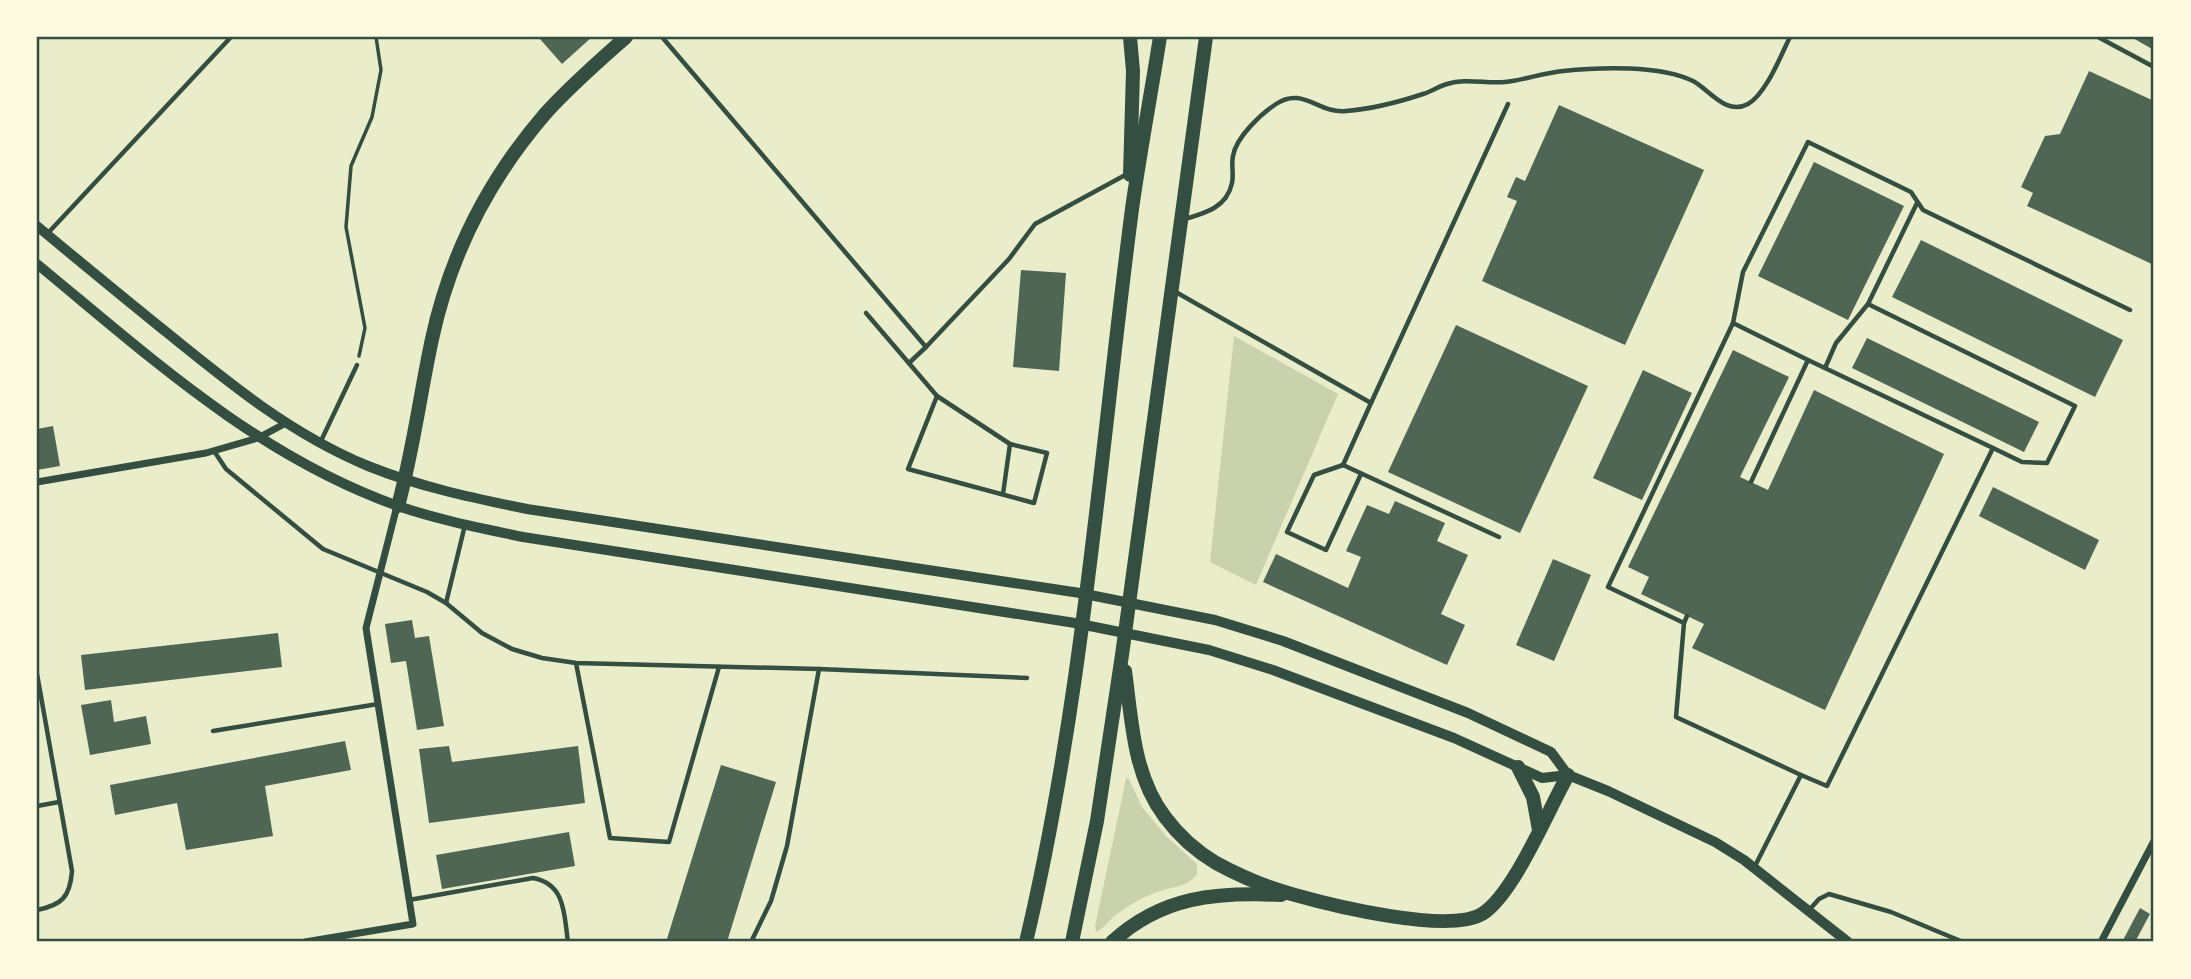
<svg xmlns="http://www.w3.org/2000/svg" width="2191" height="979" font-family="Helvetica,sans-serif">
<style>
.green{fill:#cad2ad}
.building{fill:#4f6655}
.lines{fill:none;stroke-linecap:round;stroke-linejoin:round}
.path{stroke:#344e41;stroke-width:3.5}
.service{stroke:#344e41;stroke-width:4.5}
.minor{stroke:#344e41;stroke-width:7}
.tertiary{stroke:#344e41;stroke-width:10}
.trunk{stroke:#344e41;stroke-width:14}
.neatline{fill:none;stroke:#344e41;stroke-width:2.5}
</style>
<rect width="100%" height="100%" fill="#e9edc9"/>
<g class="green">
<polygon points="1234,336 1338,394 1256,585 1210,562"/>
<path d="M1128,777L1142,807L1167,837L1197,864V874C1188,888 1167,887 1152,894C1139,899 1128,906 1117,914C1109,920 1105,928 1096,932L1095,926L1126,779Z"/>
</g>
<g class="building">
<polygon points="542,37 592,37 562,64 540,39"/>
<polygon points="2131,37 2154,37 2154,50"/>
<polygon points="2089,71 2154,101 2154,265 2027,206 2033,193 2021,187 2045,136 2060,134"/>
<polygon points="1559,105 1704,170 1625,345 1482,281 1517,201 1507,197 1516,177 1525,181"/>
<polygon points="1814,162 1904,206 1848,320 1758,276"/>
<polygon points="1921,240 2123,340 2095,397 1892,297"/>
<polygon points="1021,270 1066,273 1059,371 1013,367"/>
<polygon points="1456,325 1588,386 1520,533 1388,472"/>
<polygon points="1867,338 2039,422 2024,452 1852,368"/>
<polygon points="1733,350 1789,377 1740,477 1768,490 1814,390 1944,454 1825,710 1692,648 1704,624 1641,594 1649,577 1628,567"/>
<polygon points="1643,370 1692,393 1642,500 1593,478"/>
<polygon points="53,426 60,466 37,470 37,429"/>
<polygon points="1993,487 2099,540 2085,570 1979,516"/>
<polygon points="1395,501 1445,523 1437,541 1468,555 1441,614 1465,625 1447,665 1263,582 1276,554 1348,588 1361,557 1346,551 1367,505 1389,514"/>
<polygon points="1553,559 1591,575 1554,661 1516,645"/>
<polygon points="412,620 415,638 429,636 444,726 417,730 406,661 391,663 385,624"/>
<polygon points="278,633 282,667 85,690 81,655"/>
<polygon points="111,700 114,722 146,716 151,744 90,755 81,705"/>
<polygon points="345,741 351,770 265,786 273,836 186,850 177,803 115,815 110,785"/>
<polygon points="449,746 452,762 578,746 585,803 429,823 419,749"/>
<polygon points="721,765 776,782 727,942 666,942"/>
<polygon points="569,832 575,866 442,889 436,855"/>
<polygon points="2140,908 2150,914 2135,942 2122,942"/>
</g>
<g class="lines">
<polyline class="path" points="359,356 365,328 346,227 351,166 372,117 381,70 376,37"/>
<g class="service">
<polyline points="662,37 926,347 1009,259 1035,224 1129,173"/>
<polyline points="2098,37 2154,67"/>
<path d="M1185,219C1206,213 1227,207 1232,183C1234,174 1231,165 1233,156C1236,137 1261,114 1276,104C1303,86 1318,114 1346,111C1371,109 1399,102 1423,94C1431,92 1439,86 1447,84C1466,78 1486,84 1505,82C1524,80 1543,73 1563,71C1600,67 1660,65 1693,81C1710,90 1726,116 1748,104C1766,94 1781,55 1790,37"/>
<polyline points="48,233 231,37"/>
<polyline points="1174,291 1371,403 1508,104"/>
<polyline points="1868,304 2075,406 2047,463 2022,462 1993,448"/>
<polyline points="866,313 937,396 1010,444"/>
<polyline points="1733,323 1743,272 1808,142 1911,192 1923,210 2130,310"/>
<polyline points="909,363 926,347"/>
<polyline points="1825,368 1836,343 1868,304 1917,203"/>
<polyline points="937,396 908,469 1034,503 1047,453 1010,444 1003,494"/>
<polyline points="1371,403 1343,465 1499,537"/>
<polyline points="320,443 357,365"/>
<polyline points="214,451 226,469 323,549 427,592 446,603 482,633 512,649 542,658 576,663 819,669 787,846 771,901 751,942"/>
<polyline points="1343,465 1314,475 1287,532 1326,550 1361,474"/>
<polyline points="1751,482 1808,360 1993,448 1827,786 1801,775"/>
<polyline points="446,603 465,525"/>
<polyline points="1687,616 1684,623 1676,717 1801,775 1755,866"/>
<polyline points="1684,623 1608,587 1733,323 1808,360"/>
<polyline points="576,663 610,838 669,842 719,667"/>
<polyline points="819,669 1027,678"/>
<path d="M37,674L72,871C70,897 62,905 37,910"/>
<polyline points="213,731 378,704"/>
<polyline points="37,806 59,802"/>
<path d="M409,900L533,878C566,884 564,915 568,942"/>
<polyline points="1810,909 1819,899 1829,894 1891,912 1963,942"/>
</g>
<g class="minor">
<polyline points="37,482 206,453 258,438 286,423"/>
<polyline points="305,942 413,924 366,628 397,506"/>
<polyline points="2101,942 2154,841"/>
</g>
<g class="tertiary">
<path d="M37,226C78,260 119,294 160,327C225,380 290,434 368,466C420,487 473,498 527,509L1080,593L1215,620L1283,641L1468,713L1551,752L1568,775"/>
<path d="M37,264C150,357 257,456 398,506C439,520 481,528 523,537L1075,623L1209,650L1273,670L1454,738L1542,778L1568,775L1608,791L1715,842L1744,860L1848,942"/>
</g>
<g class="trunk">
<polyline points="1130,175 1133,71 1130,37"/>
<path d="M398,506C413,451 420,395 432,339C450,255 489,179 545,114C570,86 599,61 626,37"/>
<path d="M1125,671C1132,721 1133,775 1165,817C1179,836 1196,851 1216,863C1240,876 1268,888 1295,895C1334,906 1448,934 1482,914C1514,894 1548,810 1568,775"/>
<polyline points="1518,767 1533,797 1539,830"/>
<path d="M1026,942C1083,702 1100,454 1132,209C1140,152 1151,94 1160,37"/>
<polyline points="1072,942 1097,821 1122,655 1206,37"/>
<path d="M1112,942C1162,896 1216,892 1281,895"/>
</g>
</g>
<rect width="2191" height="979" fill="none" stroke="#fefae0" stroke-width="77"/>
<rect x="38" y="38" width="2114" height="902" class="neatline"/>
</svg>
